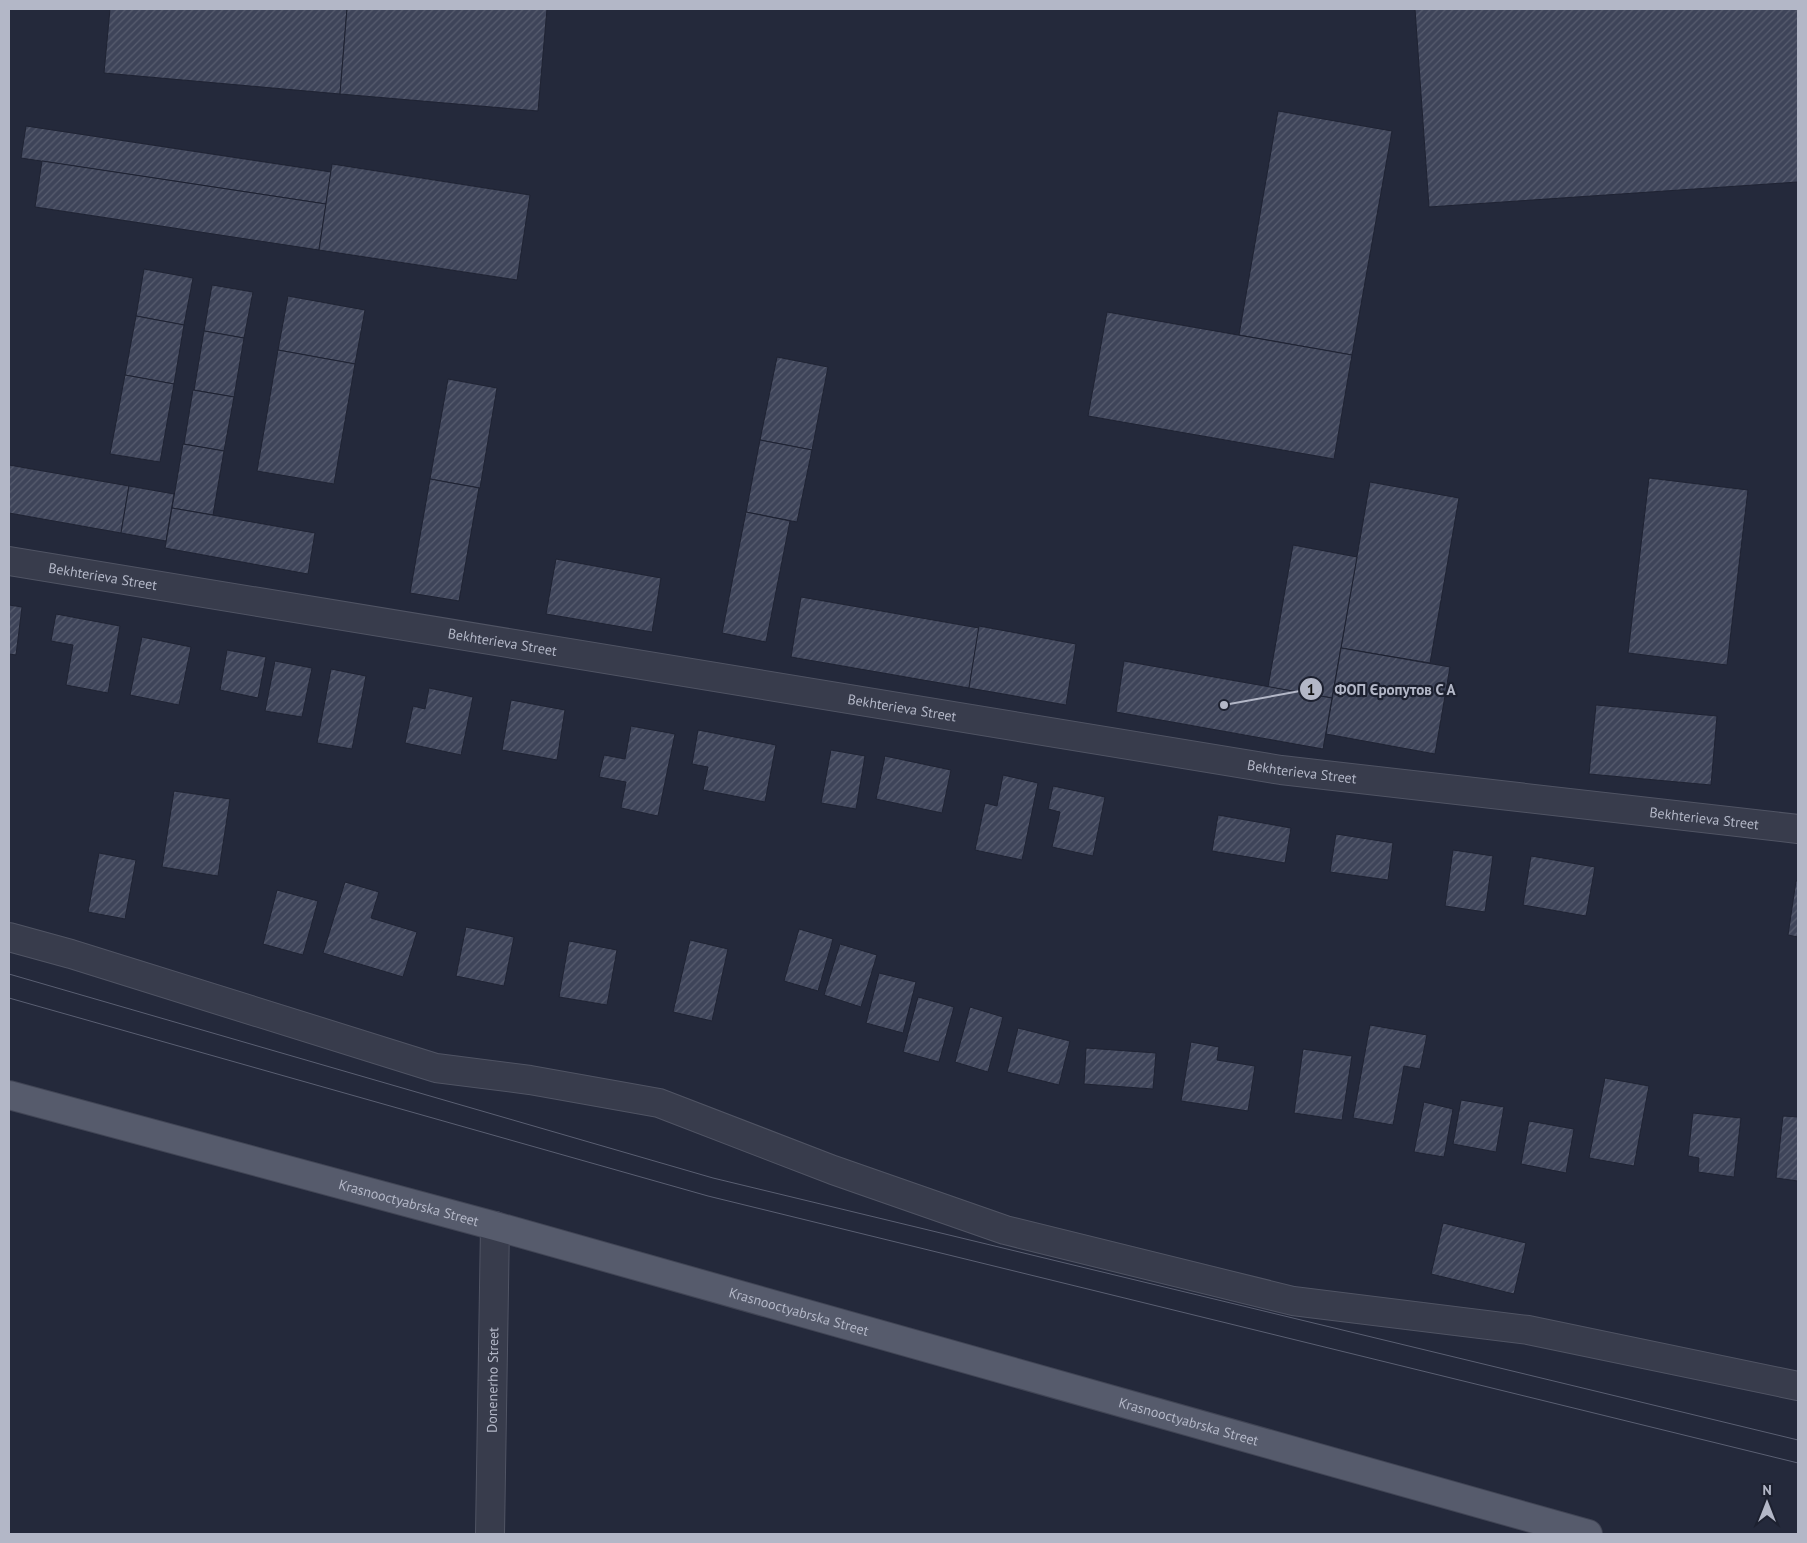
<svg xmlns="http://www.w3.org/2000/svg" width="1807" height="1543" font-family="'PT Sans',sans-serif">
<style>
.building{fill:url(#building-hatch);stroke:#1f2333}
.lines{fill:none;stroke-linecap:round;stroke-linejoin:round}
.minor-casing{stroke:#505464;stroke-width:30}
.major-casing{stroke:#414555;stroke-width:30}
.minor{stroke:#383c4c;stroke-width:28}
.major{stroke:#565b6c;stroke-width:28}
.tram{stroke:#5a5f72;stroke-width:1}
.labels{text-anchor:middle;stroke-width:4.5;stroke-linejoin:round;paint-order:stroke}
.street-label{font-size:14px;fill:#b3b7c7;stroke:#1d2130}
.leader{fill:none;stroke:#b3b7c7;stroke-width:2}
.callout-dot{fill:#b3b7c7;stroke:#1d2130;stroke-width:2}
.mark-label{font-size:15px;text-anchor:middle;font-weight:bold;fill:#111}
.callout-label{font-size:15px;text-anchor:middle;font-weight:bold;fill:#b3b7c7;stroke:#1d2130;stroke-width:4.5;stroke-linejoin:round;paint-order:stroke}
</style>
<defs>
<pattern id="building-hatch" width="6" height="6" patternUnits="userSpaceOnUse" patternTransform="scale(1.25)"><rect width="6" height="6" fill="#3e4459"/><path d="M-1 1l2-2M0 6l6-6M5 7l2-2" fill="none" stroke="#585d6f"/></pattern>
</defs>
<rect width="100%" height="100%" fill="#24293b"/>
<g class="building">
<polygon points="110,9 347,9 340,94 104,73"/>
<polygon points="347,9 547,9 538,111 340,94"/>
<polygon points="1415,9 1798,9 1798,182 1429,207"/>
<polygon points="1278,111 1392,131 1352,355 1239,335"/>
<polygon points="26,126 331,172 326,204 21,158"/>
<polygon points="42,161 326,204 319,250 35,207"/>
<polygon points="332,164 530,195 517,280 319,250"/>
<polygon points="144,269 193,278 184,325 136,316"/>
<polygon points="212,285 253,292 244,338 204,331"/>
<polygon points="288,296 365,310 355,364 278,350"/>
<polygon points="1107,312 1352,355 1334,459 1088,416"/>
<polygon points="136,316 184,325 174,384 125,375"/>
<polygon points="204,331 244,338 234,397 194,390"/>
<polygon points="278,350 355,364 334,484 257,471"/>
<polygon points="777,357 828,367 812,450 760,440"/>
<polygon points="125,375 174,384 160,462 110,454"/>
<polygon points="448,379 497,388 480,488 430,479"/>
<polygon points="193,390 234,397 224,451 184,444"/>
<polygon points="760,440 812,450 797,522 746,512"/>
<polygon points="183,444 224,451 213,515 172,508"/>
<polygon points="9,465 129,486 121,533 9,513"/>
<polygon points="1649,478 1748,490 1727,665 1628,653"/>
<polygon points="430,479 479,488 459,601 410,593"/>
<polygon points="1370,482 1459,498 1430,663 1341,648"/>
<polygon points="129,486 174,494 166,541 121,533"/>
<polygon points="172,508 315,533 308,574 165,548"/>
<polygon points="746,512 790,521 766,642 722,633"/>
<polygon points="1293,545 1357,557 1332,698 1268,687"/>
<polygon points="556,559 661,578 652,632 546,614"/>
<polygon points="801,597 979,628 969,688 791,657"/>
<polygon points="9,605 22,607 16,655 9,654"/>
<polygon points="56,614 120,626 108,693 66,685 73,645 51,641"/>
<polygon points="979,626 1076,644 1066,705 969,688"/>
<polygon points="142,637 191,647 179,705 130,695"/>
<polygon points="1341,648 1450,667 1435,754 1326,734"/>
<polygon points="227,650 266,657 258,698 220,690"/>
<polygon points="275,661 312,668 302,717 265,711"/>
<polygon points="1124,661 1332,698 1323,749 1116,712"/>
<polygon points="331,669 366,676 352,749 317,743"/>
<polygon points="429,688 473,697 461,755 405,743 413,706 425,709"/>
<polygon points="511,700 565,710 557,760 502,750"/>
<polygon points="1596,705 1717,716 1711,785 1589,774"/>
<polygon points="631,726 675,734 658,816 621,808 626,782 599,777 604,755 625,759"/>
<polygon points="698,730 776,745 765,802 703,790 708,767 692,764"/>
<polygon points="831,750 865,756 856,809 821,803"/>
<polygon points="885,756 951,770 942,813 876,799"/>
<polygon points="1003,775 1038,783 1022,860 975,850 985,803 997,806"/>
<polygon points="1053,786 1105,797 1093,856 1052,847 1060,812 1048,809"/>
<polygon points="174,791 230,799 218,876 162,867"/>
<polygon points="1218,815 1291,828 1285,863 1212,851"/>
<polygon points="1336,834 1393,843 1388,880 1330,872"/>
<polygon points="1453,850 1493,856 1485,912 1445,906"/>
<polygon points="99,853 136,860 125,919 88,912"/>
<polygon points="1531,856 1595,867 1586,916 1523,905"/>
<polygon points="1796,881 1798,881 1798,937 1788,935"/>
<polygon points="345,882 379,892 371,918 417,932 403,977 323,953"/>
<polygon points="277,890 318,901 303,955 263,944"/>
<polygon points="466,927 514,937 504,986 456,976"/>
<polygon points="799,929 833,939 818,991 784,981"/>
<polygon points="690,940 728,949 712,1021 673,1012"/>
<polygon points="569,941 617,950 607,1005 559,997"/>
<polygon points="840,944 877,955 861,1007 824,995"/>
<polygon points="879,973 916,982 903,1033 866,1023"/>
<polygon points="918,997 954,1007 939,1062 903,1052"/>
<polygon points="970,1007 1003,1017 988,1072 955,1062"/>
<polygon points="1370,1025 1427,1035 1420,1069 1404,1066 1393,1125 1353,1118"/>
<polygon points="1018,1028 1070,1041 1059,1085 1007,1072"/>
<polygon points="1191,1042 1219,1047 1217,1060 1255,1066 1248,1111 1181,1101"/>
<polygon points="1086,1048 1156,1053 1153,1089 1084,1084"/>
<polygon points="1303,1049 1352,1056 1342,1120 1294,1113"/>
<polygon points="1605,1078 1649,1086 1634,1166 1589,1158"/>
<polygon points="1461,1100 1504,1107 1496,1152 1453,1144"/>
<polygon points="1424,1102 1453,1109 1444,1157 1414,1152"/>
<polygon points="1693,1113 1741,1118 1734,1177 1698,1172 1699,1158 1688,1156"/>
<polygon points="1783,1116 1798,1117 1798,1181 1776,1178"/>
<polygon points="1529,1121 1574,1129 1566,1173 1521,1164"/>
<polygon points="1443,1223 1526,1243 1514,1294 1431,1274"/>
</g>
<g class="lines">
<g class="minor-casing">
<g id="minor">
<path id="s1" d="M9,561L1281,770L1798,829"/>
<polyline points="9,937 71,954 436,1068 530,1080 659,1103 833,1170 1005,1230 1293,1301 1528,1330 1798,1386"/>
<path id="s2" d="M490,1534L495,1226"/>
</g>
</g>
<g class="major-casing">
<g id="major">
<path id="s3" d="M9,1095L495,1226L1588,1534"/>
</g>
</g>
<use href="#minor" class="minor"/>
<use href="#major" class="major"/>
<g class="tram">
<polyline points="9,974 713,1178 1798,1440"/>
<polyline points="9,998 708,1196 1798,1463"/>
</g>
</g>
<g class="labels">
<g class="street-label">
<text dy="5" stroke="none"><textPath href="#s1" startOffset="95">Bekhterieva Street</textPath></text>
<text dy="5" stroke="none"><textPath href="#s1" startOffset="500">Bekhterieva Street</textPath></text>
<text dy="5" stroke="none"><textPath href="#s1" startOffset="905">Bekhterieva Street</textPath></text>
<text dy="5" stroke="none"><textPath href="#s1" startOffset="1310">Bekhterieva Street</textPath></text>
<text dy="5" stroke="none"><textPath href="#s1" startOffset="1715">Bekhterieva Street</textPath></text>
<text dy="5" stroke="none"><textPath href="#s3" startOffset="414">Krasnooctyabrska Street</textPath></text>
<text dy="5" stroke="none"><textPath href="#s3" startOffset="819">Krasnooctyabrska Street</textPath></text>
<text dy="5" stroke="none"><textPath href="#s2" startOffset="154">Donenerho Street</textPath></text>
<text dy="5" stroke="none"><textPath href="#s3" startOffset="1224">Krasnooctyabrska Street</textPath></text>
</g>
</g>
<path class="leader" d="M1224 705L1311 689"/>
<g class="callout-dot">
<circle cx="1224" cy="705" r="5"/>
<circle cx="1311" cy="689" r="12"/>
</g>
<g class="mark-label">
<text x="1311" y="695">1</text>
</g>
<g class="callout-label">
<text x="1395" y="695">ФОП Єропутов С А</text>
</g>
<rect width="1807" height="1543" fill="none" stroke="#b3b7c7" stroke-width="20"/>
<g transform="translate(1767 1503)" stroke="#1d2130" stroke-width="4" paint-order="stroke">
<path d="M0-4L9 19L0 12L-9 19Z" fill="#b3b7c7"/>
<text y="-8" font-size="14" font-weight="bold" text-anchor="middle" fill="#b3b7c7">N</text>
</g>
</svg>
